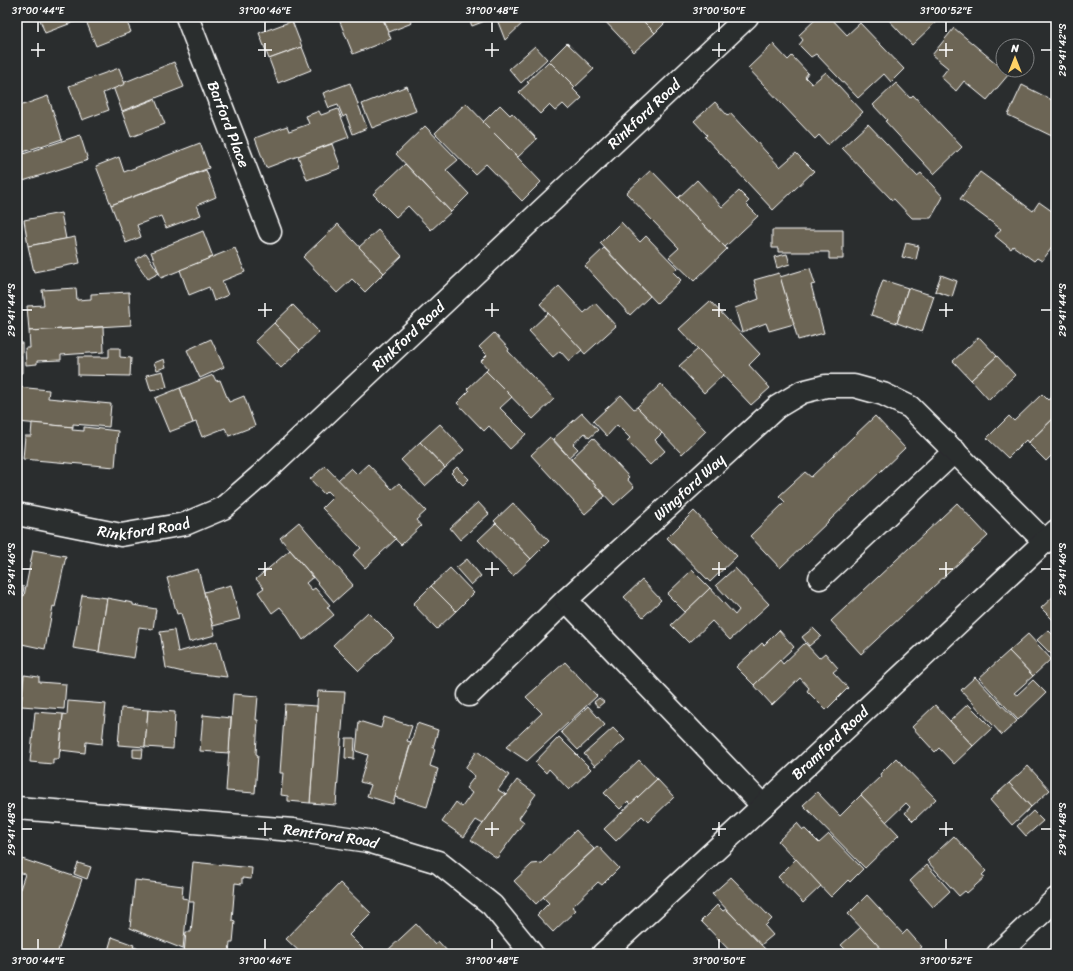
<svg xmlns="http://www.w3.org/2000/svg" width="1073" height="971" font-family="Sriracha,sans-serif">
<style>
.building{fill:#6c6554;stroke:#fff}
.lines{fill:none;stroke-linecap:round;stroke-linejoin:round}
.minor-casing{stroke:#fff;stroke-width:25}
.minor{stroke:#2a2d2e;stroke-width:22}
.ticks{fill:none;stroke:#fff;stroke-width:1.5}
.labels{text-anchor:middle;stroke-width:3;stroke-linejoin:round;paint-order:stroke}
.street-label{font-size:15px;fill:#fff;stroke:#2a2d2e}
.neatline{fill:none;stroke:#fff;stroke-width:1.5}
.ticks-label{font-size:10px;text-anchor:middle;fill:#fff}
</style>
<rect width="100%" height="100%" fill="#2a2d2e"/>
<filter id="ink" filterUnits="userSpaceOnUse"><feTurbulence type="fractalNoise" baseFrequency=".025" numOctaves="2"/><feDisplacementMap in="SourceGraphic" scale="8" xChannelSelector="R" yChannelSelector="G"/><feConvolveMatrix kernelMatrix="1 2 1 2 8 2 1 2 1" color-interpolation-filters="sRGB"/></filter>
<g filter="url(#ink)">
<g class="building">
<polygon points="39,17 76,17 77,21 45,33"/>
<polygon points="98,17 125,17 131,32 96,46 86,21"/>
<polygon points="338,17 382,17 391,39 353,54"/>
<polygon points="383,17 410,17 412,23 389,32"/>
<polygon points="468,17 495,17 472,26"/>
<polygon points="496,17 530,17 527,19 505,40"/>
<polygon points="601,17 639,17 655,33 634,52"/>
<polygon points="639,17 671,17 655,33"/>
<polygon points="818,17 830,17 847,35 860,23 904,69 891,82 884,74 858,98 816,54 811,57 799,45 803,40 799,35"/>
<polygon points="886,17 934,17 937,21 912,45"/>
<polygon points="292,21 302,47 269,59 259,33"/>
<polygon points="954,28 1009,74 987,100 964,81 956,91 941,77 948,68 932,55"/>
<polygon points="567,43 594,69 575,87 549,61"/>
<polygon points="773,44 788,60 792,56 808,73 805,77 812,84 826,72 863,112 828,145 819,135 815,139 748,68"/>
<polygon points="535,46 547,59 521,83 509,69"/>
<polygon points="302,47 311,70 278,83 269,59"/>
<polygon points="549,61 575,87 573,89 582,98 569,110 563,104 555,111 549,105 540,114 519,92 529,83 527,82"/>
<polygon points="174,62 184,87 122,111 113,87"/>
<polygon points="119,68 125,84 103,93 109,110 82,120 69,86"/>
<polygon points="350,83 367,128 353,134 346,115 343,117 338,105 329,108 323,93"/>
<polygon points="896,83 910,98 913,95 962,147 934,174 885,121 887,120 873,105"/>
<polygon points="1022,85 1056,102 1056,138 1008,115"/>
<polygon points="407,86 416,111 372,128 362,104"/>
<polygon points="48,96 62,139 17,154 17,107"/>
<polygon points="155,99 165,124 131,137 122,112"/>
<polygon points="715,102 728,116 730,113 780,167 796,153 814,171 773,210 705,137 707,135 694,121"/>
<polygon points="466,103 541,182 522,201 486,164 475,174 435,133"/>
<polygon points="500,105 510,115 512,113 537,139 518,157 483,122"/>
<polygon points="338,109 349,137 266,168 255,138 287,126 289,131 309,124 306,116 319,111 321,115"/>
<polygon points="868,124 917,176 921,173 943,197 931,218 912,218 894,199 892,200 842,148"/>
<polygon points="425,126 458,160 446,170 469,194 451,212 396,154"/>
<polygon points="80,135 88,160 17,183 17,156"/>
<polygon points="200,143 209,168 111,205 96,166 119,157 124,172"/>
<polygon points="332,144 341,168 307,180 298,156"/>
<polygon points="405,164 451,212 431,230 408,206 396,217 373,194"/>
<polygon points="206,170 216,197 197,205 201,215 166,228 161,216 137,225 141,237 126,243 111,205"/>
<polygon points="651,170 727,249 694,281 669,257 679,248 626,193"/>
<polygon points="980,172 1033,211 1039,202 1056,214 1056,242 1042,261 1037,258 1034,261 1013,246 1011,249 995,236 1001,229 960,199"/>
<polygon points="697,180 722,207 739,191 749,201 746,204 758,216 725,247 678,198"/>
<polygon points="61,213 66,239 28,246 24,220"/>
<polygon points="621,222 640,242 646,236 677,268 673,272 681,280 657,303 600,243"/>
<polygon points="338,224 384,273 365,292 352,279 337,293 303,257"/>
<polygon points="378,230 402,256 384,273 359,247"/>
<polygon points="772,230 843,230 843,259 829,259 829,252 778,252 778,248 772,248"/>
<polygon points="203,231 213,257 161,278 151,252"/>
<polygon points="75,237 80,263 34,272 28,246"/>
<polygon points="906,243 919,246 916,260 902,257"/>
<polygon points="235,248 245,272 222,281 228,295 214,301 209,287 189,295 180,270"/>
<polygon points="604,248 650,296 630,315 585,266"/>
<polygon points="146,253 159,273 148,279 135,260"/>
<polygon points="787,254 790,264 777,268 774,257"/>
<polygon points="810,268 815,284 811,285 824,333 798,340 780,277"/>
<polygon points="779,273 794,324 769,331 766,323 742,332 735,308 759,299 754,280"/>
<polygon points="941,275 957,281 952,297 935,291"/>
<polygon points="883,280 908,288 897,323 871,315"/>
<polygon points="559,286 584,313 595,303 616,326 585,354 540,304"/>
<polygon points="76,288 77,300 91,299 91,294 129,292 131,325 29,331 27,306 44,305 42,290"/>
<polygon points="908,288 934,296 922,332 897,323"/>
<polygon points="710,301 760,354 749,365 770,388 751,405 679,329"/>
<polygon points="293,305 319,332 300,350 274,323"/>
<polygon points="548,313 582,350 569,361 560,351 553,357 529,331"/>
<polygon points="274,323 300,350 281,368 255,341"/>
<polygon points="103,327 104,352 61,355 61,360 37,361 37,364 26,365 25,348 30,348 29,331"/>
<polygon points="494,333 509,349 508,351 554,399 533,419 486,371 488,369 481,361 487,355 479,347"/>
<polygon points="979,337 997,356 971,380 953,361"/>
<polygon points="211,339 224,367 200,378 187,350"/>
<polygon points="17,343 22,343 22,373 17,374"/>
<polygon points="109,348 120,348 120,357 131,358 130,376 78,375 78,357 109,357"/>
<polygon points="698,349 723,375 704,393 679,366"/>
<polygon points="997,356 1015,375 989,400 971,380"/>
<polygon points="164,359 166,367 157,370 154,363"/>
<polygon points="163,371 167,387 151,391 146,375"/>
<polygon points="486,371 512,397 500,408 526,434 510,449 489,426 484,431 457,403 469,391 467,389"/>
<polygon points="213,375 216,381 220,380 229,402 244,396 255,426 229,436 225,428 202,437 196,422 193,423 180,388"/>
<polygon points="661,384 706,431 682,454 637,407"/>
<polygon points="17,387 49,390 48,398 111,404 109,427 73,424 73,427 17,422"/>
<polygon points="180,388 193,423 169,432 155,398"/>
<polygon points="1056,393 1056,416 1028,443 1026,440 1008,458 987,438 1009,416 1014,421 1042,394 1048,400"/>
<polygon points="621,395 634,409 637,407 662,433 655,440 665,451 650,465 627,441 630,438 617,425 607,436 593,421"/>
<polygon points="582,413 598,430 589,438 585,433 573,444 578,449 569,457 553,439"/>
<polygon points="875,416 905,448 780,568 750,536 785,502 779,496 805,472 811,477"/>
<polygon points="1056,416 1056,451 1046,461 1028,443"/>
<polygon points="32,423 73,427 72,430 84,431 84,427 118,431 115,467 23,459 25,436 31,436"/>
<polygon points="440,424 464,450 445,468 420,442"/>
<polygon points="550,437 605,496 585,514 531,455"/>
<polygon points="593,438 629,477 627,479 634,487 614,505 571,459"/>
<polygon points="420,442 445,468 425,486 401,460"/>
<polygon points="368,464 392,489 399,483 426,511 416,520 421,526 401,545 338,480 351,468 357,474"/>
<polygon points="325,466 396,539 365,568 353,555 361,548 322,508 333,497 327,491 324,494 310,479"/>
<polygon points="457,467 469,479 463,485 451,473"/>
<polygon points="478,502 489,514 460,540 450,528"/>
<polygon points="513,503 549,541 531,559 494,521"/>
<polygon points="957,503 988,536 861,654 831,621"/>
<polygon points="694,511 737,556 710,582 667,538"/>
<polygon points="299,522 353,585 334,602 280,538"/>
<polygon points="496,523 531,559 513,576 478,540"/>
<polygon points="33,550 66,556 55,607 53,606 45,649 17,643 17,620 22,595 24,596"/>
<polygon points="290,550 313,577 306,583 312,590 315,588 330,605 327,607 334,615 303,640 287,615 280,607 272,613 258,592 264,588 256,579"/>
<polygon points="467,559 481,576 471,585 456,568"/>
<polygon points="450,568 474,593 456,611 431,586"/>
<polygon points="735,568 769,604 730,640 712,621 689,643 671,625 710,588 735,615 739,610 716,585"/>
<polygon points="198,569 215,635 189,642 181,613 177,614 167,578"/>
<polygon points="692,570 710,588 685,612 667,594"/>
<polygon points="642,580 661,600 643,617 624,597"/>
<polygon points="17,585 24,587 17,620"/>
<polygon points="231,585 240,619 213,626 204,592"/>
<polygon points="431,586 456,611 437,629 413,604"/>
<polygon points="1056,594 1056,623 1041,608"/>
<polygon points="82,595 107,598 99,652 73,648"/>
<polygon points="107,598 133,603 133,605 156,609 153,629 139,627 134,658 99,652"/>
<polygon points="368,612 394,638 359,671 333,645"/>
<polygon points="813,628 821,636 809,646 802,637"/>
<polygon points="174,630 178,652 217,641 227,677 183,672 166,668 160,632"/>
<polygon points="779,630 794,647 754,685 736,667 762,643 764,645"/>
<polygon points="1048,630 1056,638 1056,659 1037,640"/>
<polygon points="1028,634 1051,659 1033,676 1009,651"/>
<polygon points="805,643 819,658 825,653 838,668 833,672 848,688 826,710 807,691 809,688 800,678 772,705 754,685 780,660 783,664"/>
<polygon points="1009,651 1033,676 1014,693 1017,695 1033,680 1046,693 1018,720 979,678"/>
<polygon points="565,662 597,696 527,761 506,747 542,713 526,697"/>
<polygon points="24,675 39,677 39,682 66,684 64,709 21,706"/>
<polygon points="975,677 1017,721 1002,735 961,690"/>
<polygon points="318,691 345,692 336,805 310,803"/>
<polygon points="233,694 258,696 256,720 258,720 256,754 258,755 255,793 226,791"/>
<polygon points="599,698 604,702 598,707 594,702"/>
<polygon points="68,701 106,704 102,744 86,742 85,753 60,750 63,714 67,715"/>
<polygon points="285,704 317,706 310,803 288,801 288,796 281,795 283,773 280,773"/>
<polygon points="968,704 992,728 973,746 950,721"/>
<polygon points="935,705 973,746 954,764 939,748 935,752 912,727"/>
<polygon points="588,706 605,725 578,750 561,732"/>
<polygon points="121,708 148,710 145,747 118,745"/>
<polygon points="148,710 175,712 173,749 145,747"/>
<polygon points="35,712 63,714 59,759 53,759 53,764 30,762"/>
<polygon points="203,715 231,718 229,753 200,751"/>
<polygon points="384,717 412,726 407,741 411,742 393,804 367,796 371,785 360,782 368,755 356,751 359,721 381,728"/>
<polygon points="417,723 438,730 433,748 435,749 430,766 438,769 427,807 395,797"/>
<polygon points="613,728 625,740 595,766 584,754"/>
<polygon points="559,737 591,769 569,790 549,769 546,773 535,762"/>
<polygon points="346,738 355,738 354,759 345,758"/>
<polygon points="133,749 143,749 142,758 133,757"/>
<polygon points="477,751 509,775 498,790 505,794 483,824 476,820 464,837 442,822 456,802 462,807 472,793 466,788 475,776 465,768"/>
<polygon points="896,758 936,799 913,821 905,813 910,807 906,803 886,822 861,795 881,776 880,774"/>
<polygon points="639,760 657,779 631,804 628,801 620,809 604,793"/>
<polygon points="1028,766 1050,790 1031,807 1009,783"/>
<polygon points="657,779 674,797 648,822 642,816 616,841 604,829"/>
<polygon points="517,780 536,794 519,818 524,822 497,858 471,840 505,794 506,795"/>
<polygon points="1009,783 1031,807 1012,825 990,800"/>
<polygon points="817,792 840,816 861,795 899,835 865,868 803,805"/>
<polygon points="1033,811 1043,821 1026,836 1017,826"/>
<polygon points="797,823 803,830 805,829 819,843 829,834 863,869 850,882 848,880 831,897 778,841"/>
<polygon points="576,830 594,849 536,904 514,881 532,864 542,863"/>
<polygon points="954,836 986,871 982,875 985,877 967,893 965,891 959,896 927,861"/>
<polygon points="598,846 619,868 602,885 598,882 572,907 576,910 553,932 537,915 549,903 543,897"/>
<polygon points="22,859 82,879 57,954 26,954 17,951 17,898 25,874 17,872"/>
<polygon points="796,859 821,886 803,903 778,877"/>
<polygon points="193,862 252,868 251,879 242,878 242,884 235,883 232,920 235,921 233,943 230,943 229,953 202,951 201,954 184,954 186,932 191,932 194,902 189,902"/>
<polygon points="78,863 91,867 87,879 74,874"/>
<polygon points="927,865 950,891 933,907 910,881"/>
<polygon points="731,877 772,919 765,926 773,935 761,945 712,894"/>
<polygon points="135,880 183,886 182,898 188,899 183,949 130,928"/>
<polygon points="340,883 371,913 349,935 365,951 362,954 302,954 286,939"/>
<polygon points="867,895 903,934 907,930 922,947 914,954 886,954 848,914"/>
<polygon points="717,905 723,911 726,909 770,954 733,954 701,921"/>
<polygon points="416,924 435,945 438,941 450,954 390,954 387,951"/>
<polygon points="861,927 885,953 884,954 850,954 841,945"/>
<polygon points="112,937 134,945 133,947 155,954 107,954"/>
</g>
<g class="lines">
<g class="minor-casing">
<g id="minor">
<path id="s1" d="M187,17L270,232"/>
<path id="s2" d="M17,514L121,535L185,524L223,508L260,476L747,17"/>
<polyline points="820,578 955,451"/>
<polyline points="469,695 566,600"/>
<path id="s3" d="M763,806L566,600L777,407L802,392L826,386H854L883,394L910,407L1045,542"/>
<path id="s4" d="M17,808L293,830L368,841L438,862L492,905L532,954"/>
<path id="s5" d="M603,954L763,806L1056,531"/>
<polyline points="998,954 1056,899"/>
</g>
</g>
<use href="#minor" class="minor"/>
</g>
</g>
<path class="ticks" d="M38,22V32M265,22V32M492,22V32M719,22V32M946,22V32M38,43V57M265,43V57M492,43V57M719,43V57M946,43V57M31,50H45M258,50H272M485,50H499M712,50H726M939,50H953M1041,50H1051M265,303V317M492,303V317M719,303V317M946,303V317M22,310H32M258,310H272M485,310H499M712,310H726M939,310H953M1041,310H1051M265,562V576M492,562V576M719,562V576M946,562V576M22,569H32M258,569H272M485,569H499M712,569H726M939,569H953M1041,569H1051M265,822V836M492,822V836M719,822V836M946,822V836M22,829H32M258,829H272M485,829H499M712,829H726M939,829H953M1041,829H1051M38,939V949M265,939V949M492,939V949M719,939V949M946,939V949"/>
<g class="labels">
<g class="street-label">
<text dy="5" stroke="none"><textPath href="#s2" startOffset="789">Rinkford Road</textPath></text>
<text dy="5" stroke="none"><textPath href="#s1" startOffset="115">Barford Place</textPath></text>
<text dy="5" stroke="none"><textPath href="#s2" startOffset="465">Rinkford Road</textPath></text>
<text dy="5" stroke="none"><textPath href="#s3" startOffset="452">Wingford Way</textPath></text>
<text dy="5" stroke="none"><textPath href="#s2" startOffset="129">Rinkford Road</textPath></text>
<text dy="5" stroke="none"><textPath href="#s5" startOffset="310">Bramford Road</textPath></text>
<text dy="5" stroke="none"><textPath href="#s4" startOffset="315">Rentford Road</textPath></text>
</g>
</g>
<rect width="1073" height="971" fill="none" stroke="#2a2d2e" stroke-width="44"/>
<g transform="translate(1015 58)"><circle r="19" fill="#2a2d2e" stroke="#7f8182"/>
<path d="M0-3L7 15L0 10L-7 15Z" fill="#ffd166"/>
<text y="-6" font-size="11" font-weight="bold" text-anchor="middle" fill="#ffffff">N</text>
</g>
<rect x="22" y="22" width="1029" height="927" class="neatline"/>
<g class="ticks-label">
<text x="38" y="14">31°00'44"E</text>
<text x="265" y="14">31°00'46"E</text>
<text x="492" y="14">31°00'48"E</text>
<text x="719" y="14">31°00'50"E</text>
<text x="946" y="14">31°00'52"E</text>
<text transform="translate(1062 50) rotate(-90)" y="4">29°41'42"S</text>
<text transform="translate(11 310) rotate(-90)" y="4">29°41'44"S</text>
<text transform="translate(1062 310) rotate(-90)" y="4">29°41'44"S</text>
<text transform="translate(11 569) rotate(-90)" y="4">29°41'46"S</text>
<text transform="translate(1062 569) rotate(-90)" y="4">29°41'46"S</text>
<text transform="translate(11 829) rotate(-90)" y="4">29°41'48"S</text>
<text transform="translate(1062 829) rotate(-90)" y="4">29°41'48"S</text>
<text x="38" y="964">31°00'44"E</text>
<text x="265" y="964">31°00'46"E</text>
<text x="492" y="964">31°00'48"E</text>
<text x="719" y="964">31°00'50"E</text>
<text x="946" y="964">31°00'52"E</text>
</g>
</svg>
